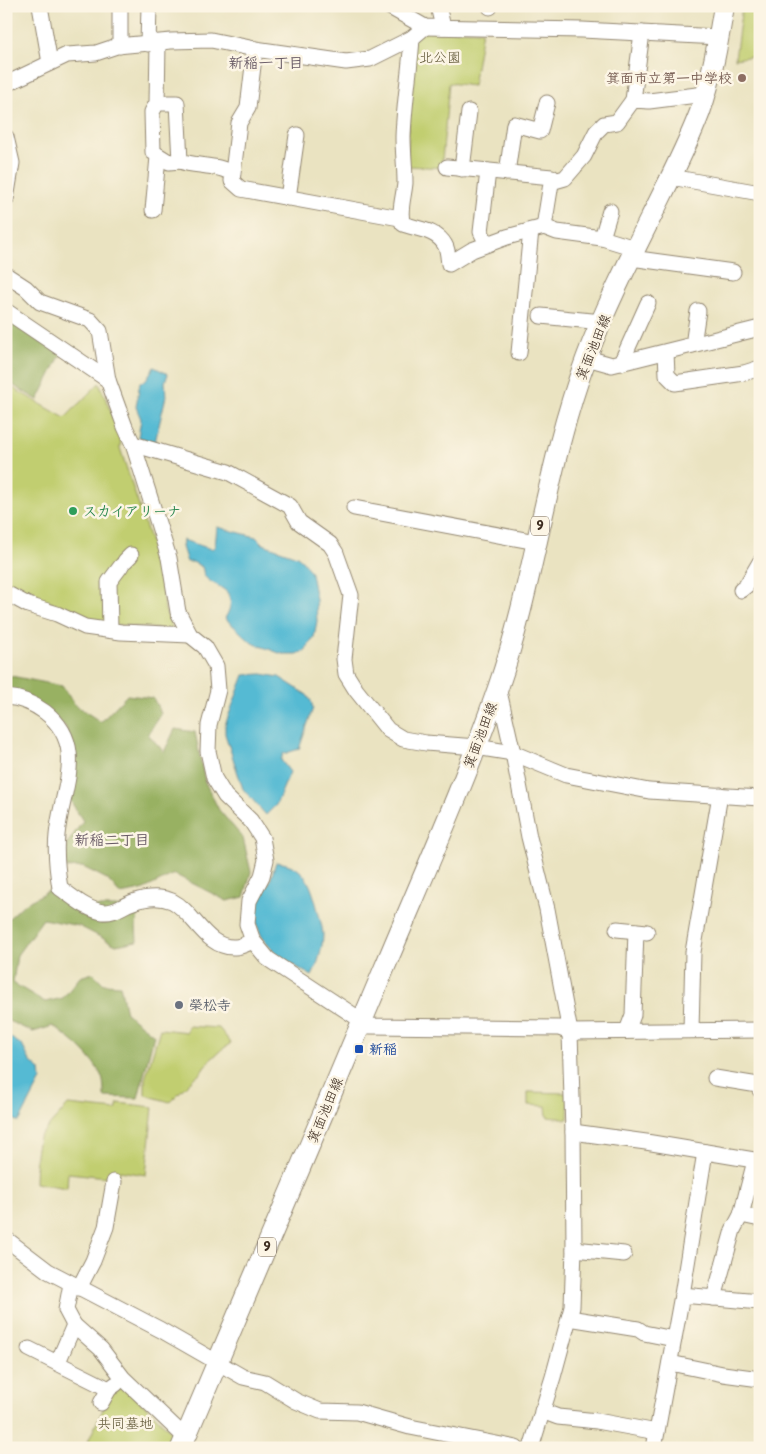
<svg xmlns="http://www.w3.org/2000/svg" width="766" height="1454" font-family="'Playpen Sans','Klee One',sans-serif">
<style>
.green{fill:#c1ce70;stroke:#7e7c47}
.forest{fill:#98b162;stroke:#6a6e40}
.water{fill:#55bad3;stroke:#487278}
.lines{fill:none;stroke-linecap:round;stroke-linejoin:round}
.minor-casing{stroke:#928670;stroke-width:17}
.major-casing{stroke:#928670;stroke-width:22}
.minor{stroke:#fff;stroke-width:15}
.major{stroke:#fff;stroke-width:20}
.education-dot{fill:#8d6e63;stroke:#fcf5e5;stroke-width:2}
.leisure-dot{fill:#2e9e5b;stroke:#fcf5e5;stroke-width:2}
.worship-dot{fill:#6b7280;stroke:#fcf5e5;stroke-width:2}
.transit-dot{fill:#1a4fb4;stroke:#fcf5e5;stroke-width:2}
.labels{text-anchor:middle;stroke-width:5;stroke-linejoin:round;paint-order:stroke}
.shield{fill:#fcf5e5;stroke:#75675a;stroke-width:1}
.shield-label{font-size:12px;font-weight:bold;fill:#3b2a1e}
.park-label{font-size:14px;fill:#5c5332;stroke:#fcf5e5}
.education-label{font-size:14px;font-weight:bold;fill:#785e54;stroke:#fcf5e5;text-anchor:end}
.street-label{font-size:14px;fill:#3b2a1e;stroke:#fcf5e5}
.leisure-label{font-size:14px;font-weight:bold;fill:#27864d;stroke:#fcf5e5;text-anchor:start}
.worship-label{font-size:14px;font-weight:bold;fill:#5b616d;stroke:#fcf5e5;text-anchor:start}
.transit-label{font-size:14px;font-weight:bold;fill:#164399;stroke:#fcf5e5;text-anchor:start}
.neighbourhood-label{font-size:15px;font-weight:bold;fill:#685a66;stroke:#fcf5e5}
</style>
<rect width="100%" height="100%" fill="#fcf5e5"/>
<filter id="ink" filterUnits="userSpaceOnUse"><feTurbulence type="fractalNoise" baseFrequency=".02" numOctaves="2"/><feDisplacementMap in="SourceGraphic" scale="10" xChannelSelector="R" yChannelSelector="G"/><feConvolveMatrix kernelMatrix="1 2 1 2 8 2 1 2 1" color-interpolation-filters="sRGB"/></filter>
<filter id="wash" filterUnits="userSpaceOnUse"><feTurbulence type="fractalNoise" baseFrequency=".0096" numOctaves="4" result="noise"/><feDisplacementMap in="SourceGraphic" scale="20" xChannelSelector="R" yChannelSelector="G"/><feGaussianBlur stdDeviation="1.12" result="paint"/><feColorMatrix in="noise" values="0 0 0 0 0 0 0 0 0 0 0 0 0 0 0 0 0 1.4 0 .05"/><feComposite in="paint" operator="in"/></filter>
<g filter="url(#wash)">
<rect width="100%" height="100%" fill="#eae3c1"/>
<g class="green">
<polygon points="742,6 760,6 760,55 735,59"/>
<polygon points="426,29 482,31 473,86 449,83 442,161 447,168 407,166 413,39"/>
<polygon points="99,383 121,436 120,448 161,573 165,610 173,630 87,622 28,598 12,589 6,583 6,384 65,418"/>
<polygon points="188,1026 219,1028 231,1043 220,1051 208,1062 200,1074 194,1078 170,1102 145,1095 145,1079 160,1029 187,1032"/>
<polygon points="528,1092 569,1093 568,1119 547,1117 546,1106 528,1105"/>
<polygon points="118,1103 153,1107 146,1175 120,1171 117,1178 68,1173 67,1188 35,1183 36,1154 39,1137 68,1105 116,1110"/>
<polygon points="120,1382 174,1434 168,1448 85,1448 105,1405"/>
</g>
<g class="forest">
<polygon points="6,317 61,354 38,400 6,381"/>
<polygon points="6,675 62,686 75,705 101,722 127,695 153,698 161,713 148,734 164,752 175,729 195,732 205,782 219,810 243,838 251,872 244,897 227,901 174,874 142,890 120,894 107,879 83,867 65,868 67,844 83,821 70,800 77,758 65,726 35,701 18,691 6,690"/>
<path d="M53,888L81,907H140L136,925L137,941L116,945L79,926L43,919L17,955L13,983L45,1002L63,998L80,977L93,973L104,984L120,985L126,1013L154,1035L138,1098L104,1097C104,1091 104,1083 102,1077C92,1055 72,1040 53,1026L33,1032L6,1020V921L23,905Z"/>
</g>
<g class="water">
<polygon points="154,367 168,374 165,382 166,396 155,442 138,437 141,419 136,407 140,382 145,381"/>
<path d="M217,527L256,537L263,544L297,556L303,561L311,573L316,600L317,622L314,637L305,651L297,654H282L252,643L225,618C231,609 234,596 223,589C217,584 209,583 204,575C203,572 203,569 202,567L193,562H187L182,547L183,540L211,549L215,547Z"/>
<polygon points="262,674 279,677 307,695 311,701 313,708 299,749 283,754 281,760 290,772 276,805 266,815 243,789 225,734 225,725 244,675"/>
<path d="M276,862C305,865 310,882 317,907C319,916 322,925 323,934C323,946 318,965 312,976C284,959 246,941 259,901C261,895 265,890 268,885C272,878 273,870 276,862Z"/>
<polygon points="6,1035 22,1045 30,1061 40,1070 41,1080 19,1122 13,1119 6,1130"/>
</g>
</g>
<g filter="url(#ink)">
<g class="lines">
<g class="minor-casing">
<g id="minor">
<polyline points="40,6 50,63"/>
<polyline points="388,6 425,27 582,30 719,37"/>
<polyline points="438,6 443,27"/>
<polyline points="490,6 490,7"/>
<path d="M412,38C410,71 404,104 403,137C403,152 405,167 405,183C404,196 398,213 403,224C417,229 437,230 445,245C448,250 448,258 449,264L472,250L507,237L544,227L557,232L602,238L628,246H637"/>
<polyline points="148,44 149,6"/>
<polyline points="120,46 120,6"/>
<polyline points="255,49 248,108 239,123 232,181 241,189 400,218"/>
<polyline points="6,84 67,55 96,53 117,46 171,41 211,40 255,49 346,62 370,59 412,38 425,27"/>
<polyline points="633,100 642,33"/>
<polyline points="157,103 177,103 180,161 169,162 153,152 152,112 157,103 158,43"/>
<polyline points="6,137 12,163 6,199"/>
<path d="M180,161C195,167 221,164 232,174"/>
<polyline points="447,167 552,177 544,227"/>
<polyline points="462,169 469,112"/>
<polyline points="507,173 514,124 540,131 547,103"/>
<polyline points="671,177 760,193"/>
<polyline points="551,182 565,178 584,156 596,132 604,124 617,122 633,100 649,101 697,95 704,95"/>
<polyline points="288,198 297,135"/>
<polyline points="153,210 158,157"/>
<polyline points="602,238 610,211"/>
<polyline points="487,244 481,232 488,171"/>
<polyline points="631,258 733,272"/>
<polyline points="6,275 26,288 40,302 90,320 100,331 108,380 125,427 133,444 169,558 178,612 190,635 205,647 216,666 218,690 209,725 208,751 214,778 225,796 251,821 262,838 266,860 262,876 249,901 247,924 253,941 268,959 370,1026 559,1028 570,1032 760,1030"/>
<polyline points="6,311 108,380"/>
<polyline points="541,316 602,322"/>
<polyline points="693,345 698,311"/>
<polyline points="666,352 667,375 675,383 744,373 760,368"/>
<polyline points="519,353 531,230"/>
<polyline points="587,358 612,365 760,328"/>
<polyline points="621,363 648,303"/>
<polyline points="133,444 228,472 290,506 299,522 330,544 336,553 351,595 344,659 346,674 356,690 388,730 403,739 426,743 476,747 513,753 566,775 649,791 760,798"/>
<polyline points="354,508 536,542"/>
<polyline points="125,561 131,555"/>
<polyline points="741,590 746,586 760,562"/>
<polyline points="6,593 28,605 57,614 85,627 121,632 190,635"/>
<polyline points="110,630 109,582 121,566"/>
<polyline points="498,687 513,753 529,837 547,909 570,1032 573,1132 574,1249 572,1307 553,1377 531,1448"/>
<path d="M6,697C21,698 33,703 45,712C89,746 61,790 57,835C55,853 57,870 60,888C73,897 87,910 103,912C113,913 119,908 128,904C141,898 158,895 172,901C194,912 206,949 235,947C241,947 248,943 253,941"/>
<polyline points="617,929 647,932"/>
<polyline points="691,1030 693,952 720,795"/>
<polyline points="627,1031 633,1015 636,931"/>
<polyline points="715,1078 758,1085 760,1090"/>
<polyline points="573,1132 646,1142 760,1161"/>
<polyline points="741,1215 760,1219"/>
<polyline points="6,1239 48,1271 161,1330 243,1377 265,1382 296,1401 320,1411 357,1412 410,1427 516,1448"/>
<polyline points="574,1249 624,1254"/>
<polyline points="79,1288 93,1261 106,1227 114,1182"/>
<polyline points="682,1295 760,1302"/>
<polyline points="714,1298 733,1230 741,1215 755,1161"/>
<polyline points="569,1318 638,1329 644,1333 674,1339"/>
<polyline points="74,1325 101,1349 123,1378 186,1438"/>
<polyline points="29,1349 109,1389"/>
<polyline points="58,1362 74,1325 66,1310 71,1284"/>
<polyline points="670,1363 723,1374 760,1379"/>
<polyline points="101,1403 109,1389 116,1384"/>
<polyline points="542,1411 558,1417 597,1421 657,1432"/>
<polyline points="654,1448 682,1295 705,1152"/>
</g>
</g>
<g class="major-casing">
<path id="major" d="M181,1448C249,1288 317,1129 384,969C423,876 465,783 498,688C535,581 546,466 586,359C605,308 630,259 654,211C670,179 687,146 700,112C712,78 718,42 724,6"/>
</g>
<use href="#minor" class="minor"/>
<use href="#major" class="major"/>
</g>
</g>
<circle class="education-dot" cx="742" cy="78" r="5"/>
<circle class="leisure-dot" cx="73" cy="511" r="5"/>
<circle class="worship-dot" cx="179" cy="1005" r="5"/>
<rect class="transit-dot" x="354" y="1044" width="10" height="10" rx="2.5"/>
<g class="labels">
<g class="shield">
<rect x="531" y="516.5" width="18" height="19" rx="4"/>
<rect x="258" y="1237.5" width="18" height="19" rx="4"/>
</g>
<g class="shield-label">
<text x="540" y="530">9</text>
<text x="267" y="1251">9</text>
</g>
<g class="park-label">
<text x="440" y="62">北公園</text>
<text x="125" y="1428">共同墓地</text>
</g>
<g class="education-label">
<text x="732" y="83">箕面市立第一中学校</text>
</g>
<g class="street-label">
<text transform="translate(593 347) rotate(-68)" y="5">箕面池田線</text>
<text transform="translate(480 735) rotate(-69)" y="5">箕面池田線</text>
<text transform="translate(325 1110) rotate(-67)" y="5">箕面池田線</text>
</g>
<g class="leisure-label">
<text x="83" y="516">スカイアリーナ</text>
</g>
<g class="worship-label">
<text x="189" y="1010">榮松寺</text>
</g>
<g class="transit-label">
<text x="369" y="1054">新稲</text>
</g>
<g class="neighbourhood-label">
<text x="266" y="68">新稲一丁目</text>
<text x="112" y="845">新稲二丁目</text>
</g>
</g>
<rect width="766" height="1454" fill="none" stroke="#fcf5e5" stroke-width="25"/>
</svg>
